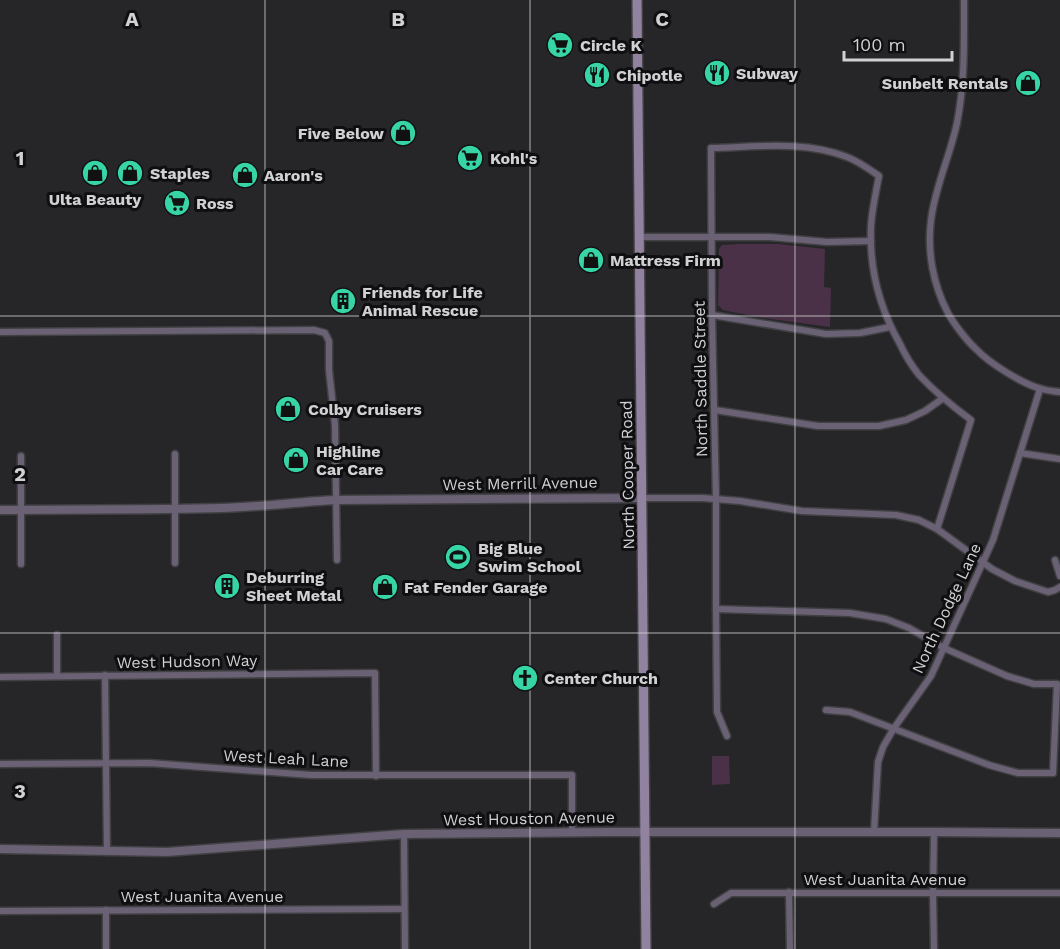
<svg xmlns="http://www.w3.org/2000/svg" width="1060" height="949" font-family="'Work Sans',sans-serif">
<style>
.green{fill:#4a3147}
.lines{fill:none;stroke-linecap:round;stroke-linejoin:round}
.minor-casing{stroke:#414144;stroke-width:9}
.tertiary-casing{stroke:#414144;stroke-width:11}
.secondary-casing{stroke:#414144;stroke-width:12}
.minor{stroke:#6a6174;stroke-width:6}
.tertiary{stroke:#6a6174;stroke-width:8}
.secondary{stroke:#9182a0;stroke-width:9}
.grid{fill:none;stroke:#d1d1d4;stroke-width:1.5;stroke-opacity:0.55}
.labels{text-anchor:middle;stroke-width:6;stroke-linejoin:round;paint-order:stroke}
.poi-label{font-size:16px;font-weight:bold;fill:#d1d1d4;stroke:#0f0f11;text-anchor:start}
.street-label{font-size:16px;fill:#d1d1d4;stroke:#0f0f11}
.grid-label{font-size:20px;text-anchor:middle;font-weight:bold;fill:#d1d1d4;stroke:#0f0f11;stroke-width:6;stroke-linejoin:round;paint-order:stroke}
</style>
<rect width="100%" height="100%" fill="#262629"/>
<g class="green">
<polygon points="741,244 779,244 825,249 824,287 831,288 830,327 757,317 723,310 718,305 719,249 722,245"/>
<polygon points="712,756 729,756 730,784 712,785"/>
</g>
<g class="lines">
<g class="minor-casing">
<g id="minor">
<path d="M964,0C964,41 965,83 957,123C950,156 935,187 931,220C927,251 933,285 948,313C954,324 967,341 976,349C989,363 1024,385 1042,389C1048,391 1054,391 1060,392"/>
<polyline points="639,237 770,237 827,242 871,241"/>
<polyline points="712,315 826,334 860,333 890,327"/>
<polyline points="0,332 314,330 325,333 329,341 329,370 335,425 337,560"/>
<polyline points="715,410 818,426 879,426 906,420 925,411 942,399"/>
<polyline points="1020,453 1060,459"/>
<polyline points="175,454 175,563"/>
<polyline points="642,498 703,498 740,501 802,511 896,515 919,520 937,529 992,569 1015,581 1048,592 1055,590 1060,587"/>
<polyline points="1055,560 1060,576"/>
<polyline points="21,564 21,456"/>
<polyline points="716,609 850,613 886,619 909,628 944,648 1007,676 1034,684 1057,684 1053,773 1018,773 989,765 850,712 826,710"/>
<polyline points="57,635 57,676"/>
<polyline points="105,675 107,852"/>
<polyline points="0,677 375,673 376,776"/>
<path d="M727,736L717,712L716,609V499L712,315L711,148C756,147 804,140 847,157C858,161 869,169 879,176C876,192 872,209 871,226C869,268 879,307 900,344C905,355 912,366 919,375C935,392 952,406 971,420L937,529"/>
<polyline points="0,764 149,763 311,775 572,775 572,832"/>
<polyline points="874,832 878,762 883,747 894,728 931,676 993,540 1040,389"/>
<polyline points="404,834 405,949"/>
<polyline points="789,892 790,949"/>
<polyline points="714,904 731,893 1060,893"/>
<polyline points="106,910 106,949"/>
<polyline points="0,911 404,909"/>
<polyline points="934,949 933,893 934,832"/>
</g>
</g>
<g class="tertiary-casing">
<g id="tertiary">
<path d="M0,510C74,509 147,510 221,508C259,507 297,502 335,500L642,498"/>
<polyline points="0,849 167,852 404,834 608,832 934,832 1060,833"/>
</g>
</g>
<g class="secondary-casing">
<polyline id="secondary" points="637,0 646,949"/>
</g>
<use href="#minor" class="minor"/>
<use href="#tertiary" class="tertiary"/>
<use href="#secondary" class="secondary"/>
</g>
<path class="grid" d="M265,0V949M530,0V949M795,0V949M0,316H1060M0,633H1060"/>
<defs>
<g id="supermarket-disc" transform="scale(1.35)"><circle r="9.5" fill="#37d4a6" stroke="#0f0f11"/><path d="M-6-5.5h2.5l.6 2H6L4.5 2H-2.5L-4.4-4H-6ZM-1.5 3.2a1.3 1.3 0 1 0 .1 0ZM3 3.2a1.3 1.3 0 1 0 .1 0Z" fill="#111"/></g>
<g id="restaurant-disc" transform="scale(1.35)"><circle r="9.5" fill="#37d4a6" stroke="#0f0f11"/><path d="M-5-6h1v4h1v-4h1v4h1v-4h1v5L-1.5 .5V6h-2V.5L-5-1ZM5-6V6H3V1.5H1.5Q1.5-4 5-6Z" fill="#111"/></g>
<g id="shop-disc" transform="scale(1.35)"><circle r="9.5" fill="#37d4a6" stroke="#0f0f11"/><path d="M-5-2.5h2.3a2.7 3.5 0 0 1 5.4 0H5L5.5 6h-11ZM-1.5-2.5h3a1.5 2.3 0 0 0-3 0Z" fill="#111"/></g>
<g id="building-disc" transform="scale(1.35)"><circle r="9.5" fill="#37d4a6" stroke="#0f0f11"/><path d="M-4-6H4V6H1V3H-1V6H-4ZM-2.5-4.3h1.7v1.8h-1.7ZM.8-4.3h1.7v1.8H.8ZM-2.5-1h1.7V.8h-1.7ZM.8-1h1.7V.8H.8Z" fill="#111"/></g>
<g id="stadium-disc" transform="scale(1.35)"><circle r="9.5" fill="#37d4a6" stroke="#0f0f11"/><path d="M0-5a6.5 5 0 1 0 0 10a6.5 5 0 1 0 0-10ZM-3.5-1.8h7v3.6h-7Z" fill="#111"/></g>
<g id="church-disc" transform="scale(1.35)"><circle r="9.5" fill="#37d4a6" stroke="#0f0f11"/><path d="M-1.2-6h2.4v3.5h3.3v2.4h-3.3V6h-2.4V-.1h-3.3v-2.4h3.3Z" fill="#111"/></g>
</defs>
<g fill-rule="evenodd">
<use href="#supermarket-disc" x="560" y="45"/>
<use href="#restaurant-disc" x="717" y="73"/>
<use href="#restaurant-disc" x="597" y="75"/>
<use href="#shop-disc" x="1028" y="83"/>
<use href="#shop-disc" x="403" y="133"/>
<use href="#supermarket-disc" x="470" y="158"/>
<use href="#shop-disc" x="95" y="173"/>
<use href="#shop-disc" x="130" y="173"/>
<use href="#shop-disc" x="245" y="175"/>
<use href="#supermarket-disc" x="177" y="203"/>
<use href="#shop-disc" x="591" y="260"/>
<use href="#building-disc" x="343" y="301"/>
<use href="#shop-disc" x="288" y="409"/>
<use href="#shop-disc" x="296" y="460"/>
<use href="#stadium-disc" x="458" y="557"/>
<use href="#building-disc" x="227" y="586"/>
<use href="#shop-disc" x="385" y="587"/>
<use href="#church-disc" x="525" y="678"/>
</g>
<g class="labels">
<g class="poi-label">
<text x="580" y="51">Circle K</text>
<text x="736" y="79">Subway</text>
<text x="616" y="81">Chipotle</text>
<text x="1008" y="89" text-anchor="end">Sunbelt Rentals</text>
<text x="384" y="139" text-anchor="end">Five Below</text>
<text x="490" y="164">Kohl's</text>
<text x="150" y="179">Staples</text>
<text x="264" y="181">Aaron's</text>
<text x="95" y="205" text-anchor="middle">Ulta Beauty</text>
<text x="196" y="209">Ross</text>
<text x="610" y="266">Mattress Firm</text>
<text x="362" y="298">Friends for Life<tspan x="362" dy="18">Animal Rescue</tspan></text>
<text x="308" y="415">Colby Cruisers</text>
<text x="316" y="457">Highline<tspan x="316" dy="18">Car Care</tspan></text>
<text x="478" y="554">Big Blue<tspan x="478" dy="18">Swim School</tspan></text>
<text x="246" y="583">Deburring<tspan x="246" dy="18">Sheet Metal</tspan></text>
<text x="404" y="593">Fat Fender Garage</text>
<text x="544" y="684">Center Church</text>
</g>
<g class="street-label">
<text transform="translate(700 379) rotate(-91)" y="6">North Saddle Street</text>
<text transform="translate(627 475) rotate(-91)" y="6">North Cooper Road</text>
<text transform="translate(520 483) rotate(-1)" y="6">West Merrill Avenue</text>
<text transform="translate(946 608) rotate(-65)" y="6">North Dodge Lane</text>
<text transform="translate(187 661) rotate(-1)" y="6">West Hudson Way</text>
<text transform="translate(286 758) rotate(3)" y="6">West Leah Lane</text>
<text transform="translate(529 818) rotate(-1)" y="6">West Houston Avenue</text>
<text x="885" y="885">West Juanita Avenue</text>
<text x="202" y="902">West Juanita Avenue</text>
</g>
</g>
<g class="grid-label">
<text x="132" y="26">A</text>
<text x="398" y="26">B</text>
<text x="662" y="26">C</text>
<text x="20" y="165">1</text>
<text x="20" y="481">2</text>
<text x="20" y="798">3</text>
</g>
<path d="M844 51v9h108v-9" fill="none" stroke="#d1d1d4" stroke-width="3"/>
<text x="853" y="51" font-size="18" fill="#d1d1d4" stroke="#0f0f11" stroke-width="4.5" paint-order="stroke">100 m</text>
</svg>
